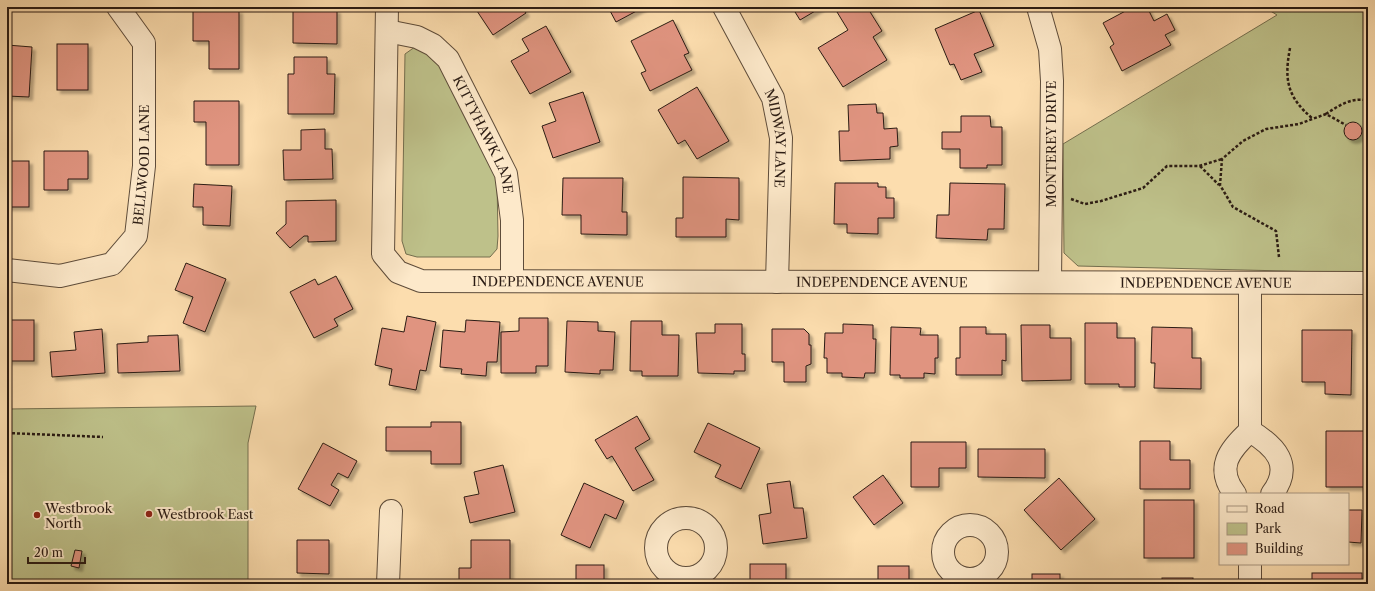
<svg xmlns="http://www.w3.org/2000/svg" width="1375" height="591" font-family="'Libre Caslon Text',serif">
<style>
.green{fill:#bec18a;stroke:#746e4e}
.building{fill:#e09480;stroke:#2a1b13;filter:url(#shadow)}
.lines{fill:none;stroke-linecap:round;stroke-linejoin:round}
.minor-casing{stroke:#5e4c3a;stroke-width:24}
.path{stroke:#2a1b13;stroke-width:2.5;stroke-dasharray:3 2;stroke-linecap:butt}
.minor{stroke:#fde9ca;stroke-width:22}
.poi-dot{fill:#8f2418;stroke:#fde9ca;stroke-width:1.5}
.labels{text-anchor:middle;stroke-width:4;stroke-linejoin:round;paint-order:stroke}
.street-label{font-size:13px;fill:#2a1b13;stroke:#fde9ca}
.poi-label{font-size:13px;fill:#2a1b13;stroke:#fde9ca;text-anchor:start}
</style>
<defs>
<filter id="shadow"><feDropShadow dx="3.5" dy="3.5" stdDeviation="1" flood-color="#0004"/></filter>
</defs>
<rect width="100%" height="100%" fill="#fcddae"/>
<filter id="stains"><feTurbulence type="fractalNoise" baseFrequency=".005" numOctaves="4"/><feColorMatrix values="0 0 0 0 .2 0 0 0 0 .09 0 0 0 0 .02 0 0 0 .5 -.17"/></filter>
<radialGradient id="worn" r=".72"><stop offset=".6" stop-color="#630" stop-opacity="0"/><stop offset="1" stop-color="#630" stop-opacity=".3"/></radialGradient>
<g class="green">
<polygon points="1264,7 1368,7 1368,273 1078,266 1064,253 1063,144 1277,15"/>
<polygon points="419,44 432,52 481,135 497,181 498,236 497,249 490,257 417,257 406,254 402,241 405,54"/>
<polygon points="256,406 248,443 248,584 7,584 7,409"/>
</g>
<g class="building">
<polygon points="303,7 330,7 330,9 337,10 337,44 293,43 293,10 303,10"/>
<polygon points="482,7 522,7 526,13 493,35 477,11"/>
<polygon points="608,7 644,7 616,22"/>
<polygon points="792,7 822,7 800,20"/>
<polygon points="845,7 867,7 882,31 873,37 887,60 843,87 818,48 848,30 837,12"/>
<polygon points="1133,7 1147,7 1154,21 1167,14 1175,30 1165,35 1171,45 1122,71 1110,47 1114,44 1103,23"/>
<polygon points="193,10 239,10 239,69 209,69 209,41 193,41"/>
<polygon points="979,10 994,46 974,54 982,72 961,80 954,64 950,65 935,29"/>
<polygon points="673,20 689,53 684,55 692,70 650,91 641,73 646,71 631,41"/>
<polygon points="546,26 571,72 530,94 511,61 529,51 522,39"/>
<rect x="57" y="44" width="31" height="46"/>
<polygon points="7,45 32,47 29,97 7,96"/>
<polygon points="294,57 327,57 327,74 335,74 334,114 288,114 288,74 294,74"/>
<polygon points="697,87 729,141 697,159 685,140 678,144 658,110"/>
<polygon points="583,92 600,142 553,158 542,126 556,121 549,103"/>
<polygon points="194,101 239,101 239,165 206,165 206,122 194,122"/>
<polygon points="876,104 877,113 883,113 884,129 897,128 898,146 890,147 890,159 840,161 839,131 849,131 848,105"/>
<polygon points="961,116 990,116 991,127 1002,127 1002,165 987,165 987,168 960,168 960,149 942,149 942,132 961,132"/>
<circle cx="1353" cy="131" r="9"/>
<polygon points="325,129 325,149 332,149 333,179 284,180 283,150 301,150 301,130"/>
<polygon points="44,151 88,151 88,179 68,179 68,190 44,190"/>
<rect x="7" y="161" width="22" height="46"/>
<polygon points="683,177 739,178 739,220 726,219 726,237 676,237 676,218 683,218"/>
<polygon points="563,178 623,178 622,212 627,212 627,235 581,234 581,215 562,215"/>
<polygon points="835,183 878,183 878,187 886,187 886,198 894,198 894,218 878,218 878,234 847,233 847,224 834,224"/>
<polygon points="950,183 1005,184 1004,229 988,229 987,240 936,238 937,215 949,215"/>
<polygon points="194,184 232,186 230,226 203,225 203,207 193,207"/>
<polygon points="336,200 336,241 308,242 308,236 304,236 290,248 276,233 286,224 286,201"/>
<polygon points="186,263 226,279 205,332 183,323 193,297 175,290"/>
<polygon points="336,276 353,309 334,319 338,326 314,338 290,292 315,279 318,285"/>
<polygon points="407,316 436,322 426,371 420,370 416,390 389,385 392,369 375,365 382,328 404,332"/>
<polygon points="519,318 548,318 548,366 536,366 536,373 501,373 501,332 519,331"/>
<rect x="7" y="320" width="27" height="41"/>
<polygon points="466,320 500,322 497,362 487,362 486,376 461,374 462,369 440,367 443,330 465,332"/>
<polygon points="567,321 598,322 598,331 615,332 613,370 600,370 600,374 565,372"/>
<polygon points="631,321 662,321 662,335 679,335 678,376 642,376 642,371 630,371"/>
<polygon points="1085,323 1117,323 1117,338 1135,338 1135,387 1119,387 1119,384 1085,384"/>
<polygon points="715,324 742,324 742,354 745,354 745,371 734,371 734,374 698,373 696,333 715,333"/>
<polygon points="843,324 873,325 873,339 876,339 875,373 865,373 864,378 842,377 842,373 827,373 827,358 824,358 825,333 843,333"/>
<polygon points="1021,325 1050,325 1050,338 1071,338 1071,380 1022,381"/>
<polygon points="891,327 921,328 920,335 938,335 938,358 935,358 935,374 924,373 924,378 900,378 900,375 890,375"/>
<polygon points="960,327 986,327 986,334 1006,334 1006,361 1002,360 1002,375 956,375 956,358 960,358"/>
<polygon points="1152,327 1192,328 1192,358 1201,358 1201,389 1154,388 1155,363 1151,363"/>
<polygon points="102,329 105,373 52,377 50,352 76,350 74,332"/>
<polygon points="772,329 804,329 809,334 809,345 811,345 811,364 806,366 806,382 784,382 784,362 772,362"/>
<polygon points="1302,330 1352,330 1351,395 1325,394 1325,382 1302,382"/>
<polygon points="178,335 180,371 118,373 117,344 148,342 148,336"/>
<polygon points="637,416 650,439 635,448 654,480 633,491 612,456 607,459 595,440"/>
<polygon points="431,422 461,422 461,464 431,464 431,451 386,451 386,427 431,427"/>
<polygon points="708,423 760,448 741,489 715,477 721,465 694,452"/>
<polygon points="1326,431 1365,431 1364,487 1326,487"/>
<polygon points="1140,441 1170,441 1170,460 1190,460 1190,489 1140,489"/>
<polygon points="911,442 966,442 966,468 939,468 939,487 911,487"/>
<polygon points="323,443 357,461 348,478 338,473 331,485 339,490 330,506 298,489"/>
<polygon points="978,449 1045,449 1045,478 978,477"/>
<polygon points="503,465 515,512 470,523 464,497 479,494 474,472"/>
<polygon points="883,475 903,503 874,525 853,497"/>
<polygon points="1059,478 1095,519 1061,550 1024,510"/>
<polygon points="790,481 794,508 803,508 807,538 763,544 759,515 771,513 767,484"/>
<polygon points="584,483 624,501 616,519 605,514 590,548 561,535"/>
<rect x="1144" y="500" width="50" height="58"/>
<polygon points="1348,510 1362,510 1361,543 1348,542"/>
<polygon points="297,540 329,540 329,574 297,573"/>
<polygon points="471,540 510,540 510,584 459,584 459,568 471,568"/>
<polygon points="75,550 82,551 79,568 71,566"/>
<rect x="750" y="564" width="36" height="20"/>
<rect x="576" y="565" width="28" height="19"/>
<rect x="878" y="566" width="31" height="18"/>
<rect x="1312" y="573" width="50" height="11"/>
<rect x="1032" y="574" width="28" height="10"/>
<rect x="1162" y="578" width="31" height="6"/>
</g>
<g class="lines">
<g class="minor-casing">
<g id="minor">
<path id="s1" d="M387,7L383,254L398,272L421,281L1368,283"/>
<path id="s2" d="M724,7L773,98L781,138L777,282"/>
<polyline points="1038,7 1050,49 1052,81 1050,282"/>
<path id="s3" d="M387,31L417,37L433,45L448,59L484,130L506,174L512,220V281"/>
<path id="s4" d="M7,270L60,276L112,264L136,236L144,166V43L118,7"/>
<path d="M1250,431C1275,446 1294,465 1272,494"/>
<path d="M1235,494C1215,468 1229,450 1250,431V283"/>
<circle cx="686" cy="548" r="30"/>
<circle cx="970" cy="552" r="27"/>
<polyline points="1250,564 1250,584"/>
<polyline points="388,584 391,511"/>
</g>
</g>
<g class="path">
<path d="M1290,48C1284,80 1287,97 1313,119"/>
<path d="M1326,114C1338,106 1353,96 1368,101"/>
<polyline points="1200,166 1219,185"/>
<polyline points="1071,199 1085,204 1101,201 1143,188 1167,166 1199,166 1222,159"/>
<polyline points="1279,257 1276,231 1233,207 1220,185 1222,159 1243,141 1266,129 1299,124 1326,114 1346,125"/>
<polyline points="7,433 103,437"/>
</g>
<use href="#minor" class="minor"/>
</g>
<g class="poi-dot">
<circle cx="149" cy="514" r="4"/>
<circle cx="37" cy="515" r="4"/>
</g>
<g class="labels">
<g class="street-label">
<text dy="5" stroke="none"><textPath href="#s3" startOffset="153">KITTYHAWK LANE</textPath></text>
<text dy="5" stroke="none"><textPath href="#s2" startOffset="144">MIDWAY LANE</textPath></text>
<text transform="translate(1051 144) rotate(-90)" y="5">MONTEREY DRIVE</text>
<text dy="5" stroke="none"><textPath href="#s4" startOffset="215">BELLWOOD LANE</textPath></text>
<text dy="5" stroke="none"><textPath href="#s1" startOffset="432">INDEPENDENCE AVENUE</textPath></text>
<text dy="5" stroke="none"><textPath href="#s1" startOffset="756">INDEPENDENCE AVENUE</textPath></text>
<text dy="5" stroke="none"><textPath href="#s1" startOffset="1080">INDEPENDENCE AVENUE</textPath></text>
</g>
<g class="poi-label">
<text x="45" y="513">Westbrook<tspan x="45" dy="15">North</tspan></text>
<text x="157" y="519">Westbrook East</text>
</g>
</g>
<rect width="1375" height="591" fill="none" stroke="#fcddae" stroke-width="24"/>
<rect x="8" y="8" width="1359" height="575" fill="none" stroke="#2a1b13" stroke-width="2"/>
<rect x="12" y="12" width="1351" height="567" fill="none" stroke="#2a1b13"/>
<rect x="1219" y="493" width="130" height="72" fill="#fde9ca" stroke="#a99781"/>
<rect x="1227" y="506" width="20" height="6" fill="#fde9ca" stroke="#a99781"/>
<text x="1255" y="513" font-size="12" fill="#2a1b13">Road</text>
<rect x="1227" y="523" width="20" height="12" fill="#bec18a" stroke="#a99781"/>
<text x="1255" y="533" font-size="12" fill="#2a1b13">Park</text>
<rect x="1227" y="543" width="20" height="12" fill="#e09480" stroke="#a99781"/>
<text x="1255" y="553" font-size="12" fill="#2a1b13">Building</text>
<path d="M28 557v6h57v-6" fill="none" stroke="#2a1b13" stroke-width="2"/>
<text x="34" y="557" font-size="12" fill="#2a1b13" stroke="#fde9ca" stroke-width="3" paint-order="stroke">20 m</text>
<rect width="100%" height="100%" filter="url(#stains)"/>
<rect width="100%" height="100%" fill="url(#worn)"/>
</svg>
